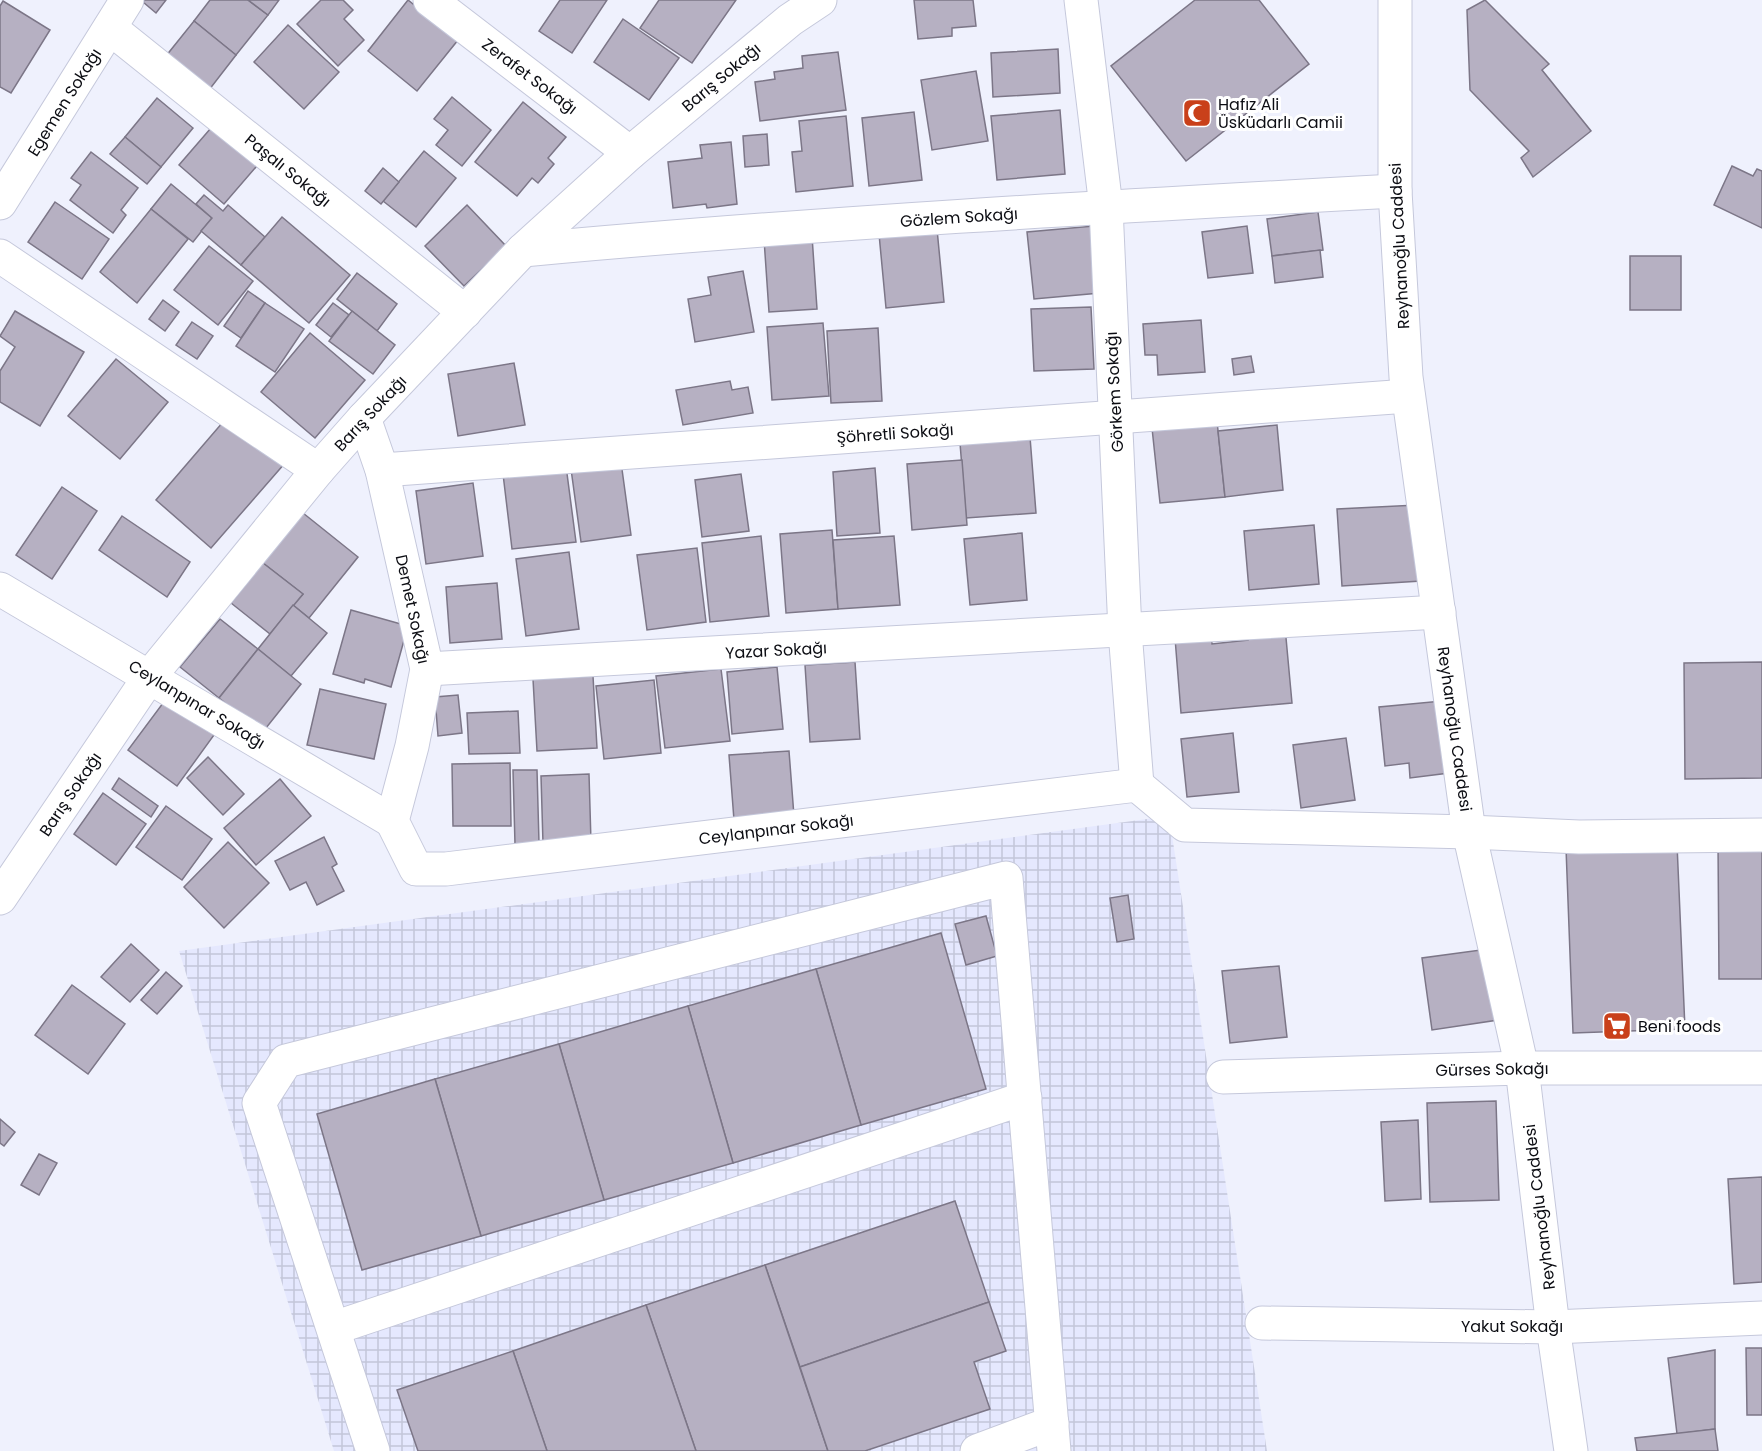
<svg xmlns="http://www.w3.org/2000/svg" width="1762" height="1451" font-family="Poppins,sans-serif">
<style>
.industrial{fill:url(#industrial-grid)}
.building{fill:#b6b0c2;stroke:#7c7687;stroke-width:1.5}
.lines{fill:none;stroke-linecap:round;stroke-linejoin:round}
.minor-casing{stroke:#c5c8db;stroke-width:35}
.minor{stroke:#fff;stroke-width:33}
.labels{text-anchor:middle;stroke-width:6;stroke-linejoin:round;paint-order:stroke}
.street-label{font-size:16px;fill:#0b0c12;stroke:#fff}
.poi-label{font-size:16px;fill:#0b0c12;stroke:#fff;text-anchor:start}
</style>
<defs>
<pattern id="industrial-grid" width="8" height="8" patternUnits="userSpaceOnUse" patternTransform="scale(1.5)"><rect width="8" height="8" fill="#e5e8fe"/><path d="M0 4h8M4 0v8" fill="none" stroke="#c3c6d9"/></pattern>
</defs>
<rect width="100%" height="100%" fill="#eff1fd"/>
<polygon class="industrial" points="1169,816 1267,1451 334,1451 179,951"/>
<g class="building">
<polygon points="145,0 166,0 156,13 143,2"/>
<polygon points="210,0 248,0 268,15 236,55 194,21"/>
<polygon points="248,0 279,0 268,15"/>
<polygon points="321,0 343,0 353,10 344,19 364,40 338,66 297,24"/>
<polygon points="408,0 458,40 417,91 368,51"/>
<polygon points="560,0 607,0 572,53 539,31"/>
<polygon points="659,0 736,0 692,63 640,28"/>
<polygon points="914,0 973,0 976,26 952,28 952,36 918,39"/>
<polygon points="1195,0 1259,0 1309,64 1186,161 1111,66"/>
<polygon points="1485,0 1549,64 1542,70 1591,131 1533,177 1521,158 1529,151 1470,90 1467,10"/>
<polygon points="3,1 50,30 11,93 0,87 0,6"/>
<polygon points="623,19 679,58 649,100 594,62"/>
<polygon points="194,21 236,55 209,90 166,56"/>
<polygon points="288,25 339,72 304,109 254,62"/>
<polygon points="1058,49 1060,93 993,97 991,53"/>
<polygon points="838,52 846,110 760,121 755,82 775,79 774,72 803,68 802,56"/>
<polygon points="976,71 988,141 932,150 921,80"/>
<polygon points="452,97 491,130 462,166 436,145 448,130 434,119"/>
<polygon points="157,98 193,128 161,167 125,137"/>
<polygon points="523,102 566,137 548,158 554,164 538,183 532,178 517,196 475,162"/>
<polygon points="1060,110 1065,174 997,180 991,116"/>
<polygon points="914,112 922,180 869,186 862,118"/>
<polygon points="846,116 853,186 796,192 792,152 802,151 799,121"/>
<polygon points="217,121 262,160 224,204 179,165"/>
<polygon points="767,134 769,165 745,167 743,136"/>
<polygon points="125,137 161,167 147,184 110,154"/>
<polygon points="731,142 737,204 707,208 706,204 673,208 668,162 702,158 700,145"/>
<polygon points="424,151 456,178 416,227 383,201"/>
<polygon points="91,152 138,188 121,210 126,215 113,233 70,200 81,185 71,178"/>
<polygon points="1732,166 1753,176 1757,169 1762,171 1762,228 1714,205"/>
<polygon points="383,168 399,182 381,204 365,191"/>
<polygon points="171,184 212,218 193,242 151,209"/>
<polygon points="204,195 223,211 228,205 265,237 241,265 201,231 212,218 196,204"/>
<polygon points="55,202 109,239 82,279 28,242"/>
<polygon points="467,205 506,246 464,286 425,246"/>
<polygon points="151,209 188,239 137,303 100,272"/>
<polygon points="1318,212 1323,250 1272,256 1267,219"/>
<polygon points="282,217 350,275 309,323 241,265"/>
<polygon points="1094,226 1100,293 1034,299 1027,232"/>
<polygon points="1247,226 1253,273 1208,278 1202,232"/>
<polygon points="937,229 944,302 886,308 879,234"/>
<polygon points="812,236 817,309 769,312 764,239"/>
<polygon points="209,246 253,281 218,325 174,290"/>
<polygon points="1320,250 1323,277 1275,283 1272,256"/>
<rect x="1630" y="256" width="51" height="54"/>
<polygon points="743,271 754,332 695,342 688,299 711,295 708,277"/>
<polygon points="357,273 397,304 377,331 337,299"/>
<polygon points="248,291 265,303 241,338 224,326"/>
<polygon points="163,300 179,312 165,331 149,319"/>
<polygon points="265,303 304,329 275,372 236,346"/>
<polygon points="333,303 349,315 331,337 316,325"/>
<polygon points="1091,307 1094,369 1034,371 1031,309"/>
<polygon points="15,311 84,352 40,426 0,402 0,371 15,347 0,336"/>
<polygon points="352,311 395,345 373,374 329,341"/>
<polygon points="1201,320 1205,372 1158,375 1157,355 1145,355 1143,324"/>
<polygon points="192,322 213,336 197,359 176,345"/>
<polygon points="823,323 829,396 772,400 767,327"/>
<polygon points="878,328 882,401 831,403 827,331"/>
<polygon points="310,333 365,380 315,438 261,392"/>
<polygon points="1251,356 1254,372 1234,375 1232,359"/>
<polygon points="116,359 168,402 120,459 68,416"/>
<polygon points="514,363 525,425 458,436 448,374"/>
<polygon points="730,381 732,390 748,387 753,413 683,425 676,390"/>
<polygon points="229,415 285,463 211,548 156,500"/>
<polygon points="1217,421 1225,497 1160,503 1152,428"/>
<polygon points="1277,425 1283,490 1225,497 1218,431"/>
<polygon points="1030,437 1036,513 966,518 960,443"/>
<polygon points="962,460 967,525 912,530 907,464"/>
<polygon points="621,462 631,535 581,542 571,469"/>
<polygon points="566,466 576,542 512,549 503,474"/>
<polygon points="875,468 880,533 837,536 833,472"/>
<polygon points="741,474 749,531 702,537 695,480"/>
<polygon points="473,483 483,556 426,564 416,491"/>
<polygon points="62,487 97,511 52,579 16,555"/>
<polygon points="1417,505 1421,581 1342,586 1337,509"/>
<polygon points="303,513 358,557 309,618 293,605 303,594 263,563"/>
<polygon points="122,516 190,562 167,597 99,550"/>
<polygon points="1314,525 1319,584 1249,590 1244,531"/>
<polygon points="832,530 838,609 786,613 780,534"/>
<polygon points="1022,533 1027,600 970,605 964,539"/>
<polygon points="761,536 769,616 710,622 702,543"/>
<polygon points="894,536 900,605 838,609 833,540"/>
<polygon points="697,548 706,622 647,630 637,555"/>
<polygon points="569,552 579,629 526,636 516,559"/>
<polygon points="263,563 303,594 270,634 231,603"/>
<polygon points="497,583 502,639 450,643 446,587"/>
<polygon points="293,605 327,633 291,676 258,649"/>
<polygon points="351,610 408,626 391,687 365,679 364,683 333,674"/>
<polygon points="220,619 258,649 219,698 180,667"/>
<polygon points="1285,627 1292,703 1181,713 1175,638 1211,634 1212,644 1248,640 1246,631"/>
<polygon points="258,649 301,684 262,733 219,698"/>
<polygon points="855,662 860,739 810,742 805,665"/>
<polygon points="1762,662 1762,778 1685,779 1684,663"/>
<polygon points="777,667 783,729 732,734 727,672"/>
<polygon points="721,669 730,741 665,748 656,676"/>
<polygon points="593,676 597,748 537,751 533,679"/>
<polygon points="654,680 661,753 604,759 596,686"/>
<polygon points="320,689 386,704 374,759 307,745"/>
<polygon points="458,695 462,733 438,736 435,697"/>
<polygon points="166,699 214,735 177,786 128,750"/>
<polygon points="1442,701 1449,773 1410,778 1409,763 1385,766 1379,707"/>
<polygon points="518,711 520,753 469,754 467,713"/>
<polygon points="1233,733 1239,792 1187,797 1181,739"/>
<polygon points="1346,738 1355,800 1301,808 1293,745"/>
<polygon points="789,751 794,816 734,820 729,755"/>
<polygon points="208,757 244,794 223,815 187,778"/>
<polygon points="510,763 511,826 453,826 452,764"/>
<polygon points="513,770 537,770 539,843 515,844"/>
<polygon points="589,774 591,842 543,843 541,776"/>
<polygon points="119,778 158,806 151,817 112,789"/>
<polygon points="280,779 311,816 256,865 224,828"/>
<polygon points="103,793 146,824 116,865 74,834"/>
<polygon points="166,806 212,839 182,880 136,847"/>
<polygon points="324,837 337,864 332,867 344,891 317,905 306,882 290,890 275,861"/>
<polygon points="1718,841 1762,841 1762,979 1719,979"/>
<polygon points="228,842 269,883 224,928 184,887"/>
<polygon points="1677,844 1685,1029 1573,1033 1566,848"/>
<polygon points="1128,895 1134,939 1117,942 1110,898"/>
<polygon points="986,916 997,956 966,965 955,924"/>
<polygon points="941,933 986,1089 861,1125 816,969"/>
<polygon points="131,944 159,970 130,1002 101,977"/>
<polygon points="1488,949 1498,1020 1432,1030 1422,958"/>
<polygon points="1279,966 1287,1037 1230,1043 1222,971"/>
<polygon points="816,969 861,1125 733,1163 688,1006"/>
<polygon points="166,972 182,986 157,1014 141,1000"/>
<polygon points="72,985 125,1024 88,1074 35,1035"/>
<polygon points="688,1006 733,1163 604,1200 559,1044"/>
<polygon points="559,1044 604,1200 481,1236 435,1079"/>
<polygon points="435,1079 481,1236 362,1270 317,1114"/>
<polygon points="1496,1101 1499,1200 1430,1202 1427,1103"/>
<polygon points="0,1119 15,1132 4,1146 0,1143"/>
<polygon points="1418,1120 1421,1199 1385,1201 1381,1122"/>
<polygon points="39,1154 57,1163 39,1195 21,1185"/>
<polygon points="1762,1177 1762,1282 1734,1284 1728,1179"/>
<polygon points="955,1201 989,1302 800,1367 765,1265"/>
<polygon points="765,1265 828,1451 696,1451 646,1305"/>
<polygon points="989,1302 1006,1351 974,1362 990,1409 865,1451 828,1451 800,1367"/>
<polygon points="646,1305 696,1451 547,1451 513,1351"/>
<polygon points="1746,1348 1762,1348 1762,1415 1747,1415"/>
<polygon points="1715,1350 1715,1429 1677,1434 1668,1358"/>
<polygon points="513,1351 547,1451 418,1451 397,1390"/>
<polygon points="1715,1429 1718,1451 1637,1451 1635,1438"/>
</g>
<g class="lines">
<g class="minor-casing">
<g id="minor">
<polyline points="430,0 630,153"/>
<polyline points="1081,0 1106,207 1125,631 1137,785"/>
<polyline points="1395,0 1395,191 1406,377 1469,832 1522,1068 1553,1327 1571,1451"/>
<polyline points="110,28 465,312"/>
<polyline points="0,203 127,0"/>
<path d="M523,250C813,223 1104,207 1395,191"/>
<polyline points="0,256 318,470"/>
<polyline points="364,418 382,470 427,669 412,746 392,821 416,869 446,869 1137,785"/>
<polyline points="382,470 1408,396"/>
<polyline points="0,589 392,821"/>
<polyline points="427,669 1439,612"/>
<polyline points="1137,785 1185,825 1469,832 1579,837 1762,835"/>
<polyline points="0,898 150,676 318,470 364,418 523,250 630,153 790,20 820,0"/>
<polyline points="1223,1077 1522,1068 1762,1068"/>
<polyline points="1262,1323 1553,1327 1762,1318"/>
<polyline points="334,1328 1025,1098"/>
<polyline points="373,1451 259,1103 286,1061 1006,878 1054,1451"/>
<polyline points="977,1451 1052,1423"/>
</g>
</g>
<use href="#minor" class="minor"/>
</g>
<defs>
<g id="mosque-square" transform="scale(1.5)"><rect x="-9" y="-9" width="18" height="18" rx="4" fill="#c9401a" stroke="#fff"/><path d="M3.5-4.9A6 6 0 1 0 3.5 4.9A5 5 0 1 1 3.5-4.9Z" fill="#fff"/></g>
<g id="supermarket-square" transform="scale(1.5)"><rect x="-9" y="-9" width="18" height="18" rx="4" fill="#c9401a" stroke="#fff"/><path d="M-6-5.5h2.5l.6 2H6L4.5 2H-2.5L-4.4-4H-6ZM-1.5 3.2a1.3 1.3 0 1 0 .1 0ZM3 3.2a1.3 1.3 0 1 0 .1 0Z" fill="#fff"/></g>
</defs>
<g fill-rule="evenodd">
<use href="#mosque-square" x="1197" y="113"/>
<use href="#supermarket-square" x="1617" y="1026"/>
</g>
<g class="labels">
<g class="street-label">
<text transform="translate(530 76) rotate(37)" y="6">Zerafet Sokağı</text>
<text transform="translate(721 77) rotate(-40)" y="6">Barış Sokağı</text>
<text transform="translate(64 102) rotate(-58)" y="6">Egemen Sokağı</text>
<text transform="translate(288 170) rotate(39)" y="6">Paşalı Sokağı</text>
<text transform="translate(959 217) rotate(-4)" y="6">Gözlem Sokağı</text>
<text transform="translate(1399 246) rotate(-93)" y="6">Reyhanoğlu Caddesi</text>
<text transform="translate(1114 392) rotate(-93)" y="6">Görkem Sokağı</text>
<text transform="translate(370 413) rotate(-47)" y="6">Barış Sokağı</text>
<text transform="translate(895 433) rotate(-4)" y="6">Şöhretli Sokağı</text>
<text transform="translate(413 609) rotate(78)" y="6">Demet Sokağı</text>
<text transform="translate(776 650) rotate(-3)" y="6">Yazar Sokağı</text>
<text transform="translate(197 704) rotate(31)" y="6">Ceylanpınar Sokağı</text>
<text transform="translate(1455 729) rotate(82)" y="6">Reyhanoğlu Caddesi</text>
<text transform="translate(70 794) rotate(-56)" y="6">Barış Sokağı</text>
<text transform="translate(776 829) rotate(-7)" y="6">Ceylanpınar Sokağı</text>
<text transform="translate(1492 1069) rotate(-1)" y="6">Gürses Sokağı</text>
<text transform="translate(1539 1207) rotate(-97)" y="6">Reyhanoğlu Caddesi</text>
<text x="1512" y="1332">Yakut Sokağı</text>
</g>
<g class="poi-label">
<text x="1218" y="110">Hafız Ali<tspan x="1218" dy="18">Üsküdarlı Camii</tspan></text>
<text x="1638" y="1032">Beni foods</text>
</g>
</g>
</svg>
